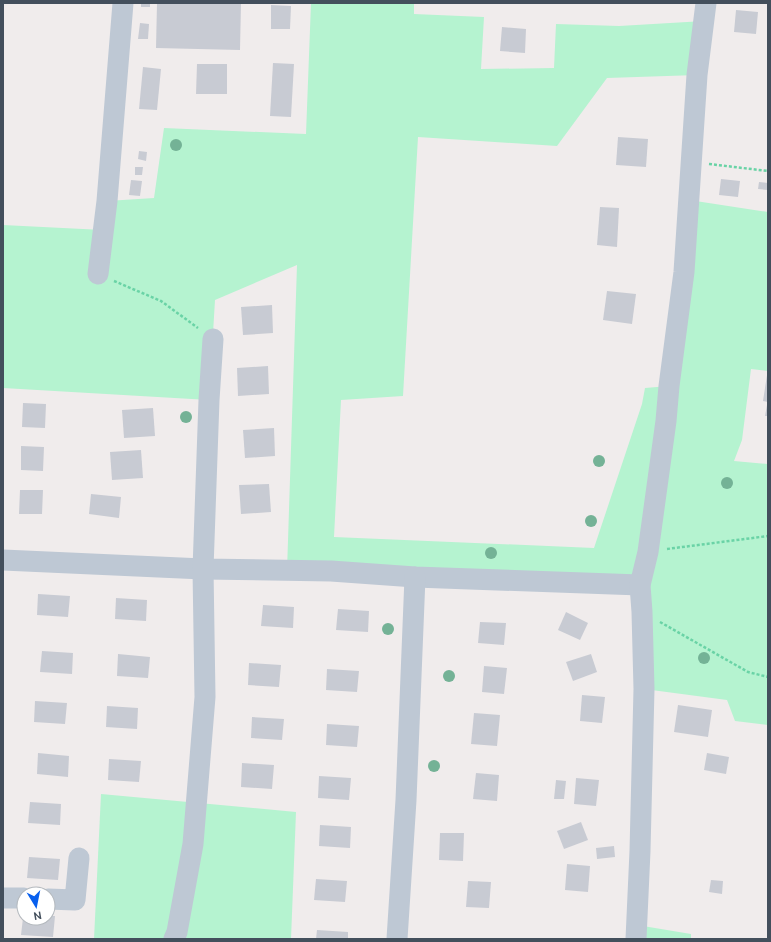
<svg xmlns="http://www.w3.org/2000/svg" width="771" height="942" font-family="Ubuntu,sans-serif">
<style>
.green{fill:#b5f3d0}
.building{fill:#c8cbd3}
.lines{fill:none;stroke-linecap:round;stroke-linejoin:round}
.path{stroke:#6ad3a6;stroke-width:2.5;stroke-dasharray:3 2;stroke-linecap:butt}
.minor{stroke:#bec8d4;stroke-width:21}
.tree{fill:#74b296}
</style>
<rect width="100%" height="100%" fill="#f0ecec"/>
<g class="green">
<polygon points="311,3 414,3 414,14 484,17 481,69 554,68 556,24 619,26 704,21 697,75 607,78 557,146 418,137 403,396 341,400 334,537 594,548 642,404 645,388 669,386 689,200 768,212 768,371 751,369 742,440 734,461 768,464 768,725 735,721 727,700 644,689 640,585 287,571 297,265 215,300 209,400 3,388 3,225 103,230 107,201 154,198 164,128 306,134"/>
<polygon points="101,794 296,812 291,939 94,939"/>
<polygon points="637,925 691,934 691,939 636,939"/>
</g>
<g class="building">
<rect x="141" y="3" width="9" height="4"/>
<polygon points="157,3 241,3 240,50 156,48"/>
<polygon points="271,5 291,6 290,29 271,29"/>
<polygon points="736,10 758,12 756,34 734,32"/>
<polygon points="140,23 149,24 148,39 138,39"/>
<polygon points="502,27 526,29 525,53 500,51"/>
<polygon points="273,63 294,64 291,117 270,116"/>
<polygon points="197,64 227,64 227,94 196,94"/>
<polygon points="143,67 161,69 157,110 139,109"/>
<polygon points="618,137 648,139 646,167 616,165"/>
<polygon points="139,151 147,152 146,161 138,159"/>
<polygon points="135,167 143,167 142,175 135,175"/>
<polygon points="721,179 740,181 738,197 719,195"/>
<polygon points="131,180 142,181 140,196 129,195"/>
<polygon points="759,182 768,183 768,190 758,189"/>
<polygon points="600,207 619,208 617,247 597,245"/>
<polygon points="607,291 636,294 632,324 603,320"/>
<polygon points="272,305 273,333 243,335 241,307"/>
<polygon points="268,366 269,394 238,396 237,368"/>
<polygon points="767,375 768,375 768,402 763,401"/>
<polygon points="23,403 46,404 45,428 22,427"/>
<polygon points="767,405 768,405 768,416 765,416"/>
<polygon points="153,408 155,436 124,438 122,410"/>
<polygon points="274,428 275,456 245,458 243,430"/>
<polygon points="21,446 44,447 43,471 21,470"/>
<polygon points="141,450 143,478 112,480 110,452"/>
<polygon points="269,484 271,512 241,514 239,485"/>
<polygon points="20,490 43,490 42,514 19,514"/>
<polygon points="91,494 121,497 119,518 89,514"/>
<polygon points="38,594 70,596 68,617 37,615"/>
<polygon points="116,598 147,600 146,621 115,619"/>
<polygon points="263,605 294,607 293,628 261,626"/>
<polygon points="338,609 369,611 368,632 336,630"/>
<polygon points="566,612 588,623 580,640 558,630"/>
<polygon points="480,622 506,623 504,645 478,643"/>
<polygon points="42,651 73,653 72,674 40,672"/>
<polygon points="118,654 150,657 148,678 117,676"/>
<polygon points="591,654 597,672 573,681 566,662"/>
<polygon points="249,663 281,665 279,687 248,685"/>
<polygon points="484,666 507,668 504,694 482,692"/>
<polygon points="327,669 359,671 357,692 326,690"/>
<polygon points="582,695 605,697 602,723 580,721"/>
<polygon points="35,701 67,703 65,724 34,722"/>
<polygon points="678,705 712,710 708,737 674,732"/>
<polygon points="107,706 138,708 137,729 106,727"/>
<polygon points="474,713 500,715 497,746 471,744"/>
<polygon points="252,717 284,719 282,740 251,738"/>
<polygon points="327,724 359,726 357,747 326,745"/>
<polygon points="38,753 69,756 68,777 37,774"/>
<polygon points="707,753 729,757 726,774 704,770"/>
<polygon points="109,759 141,761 139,782 108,780"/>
<polygon points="242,763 274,765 272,789 241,787"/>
<polygon points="476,773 499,775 497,801 473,799"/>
<polygon points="319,776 351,778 349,800 318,798"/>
<polygon points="576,778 599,780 596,806 574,804"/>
<polygon points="556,780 566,781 564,799 554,799"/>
<polygon points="30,802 61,804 60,825 28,823"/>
<polygon points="581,822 588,840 564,849 557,831"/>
<polygon points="320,825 351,827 350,848 319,846"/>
<polygon points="440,833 464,833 463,861 439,860"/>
<polygon points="614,846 615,857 597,859 596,848"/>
<polygon points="29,857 60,859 58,880 27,878"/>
<polygon points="567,864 590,866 588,892 565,890"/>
<polygon points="316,879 347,881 345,902 314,900"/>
<polygon points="711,880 723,881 722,894 709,892"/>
<polygon points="468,881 491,882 489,908 466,907"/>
<polygon points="48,916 55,916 53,937 21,935 23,918 48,918"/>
<polygon points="317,930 348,932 348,939 316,939"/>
</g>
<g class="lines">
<g class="path">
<polyline points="709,164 768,171"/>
<polyline points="114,281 161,301 198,328"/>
<polyline points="667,549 768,536"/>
<polyline points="660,622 748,672 768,677"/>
</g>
<g class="minor">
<polyline points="98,274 107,201 123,3"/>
<polyline points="3,560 203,569 331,571 415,577 640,585"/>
<polyline points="3,898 24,898"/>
<polyline points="48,899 75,900 79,858"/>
<polyline points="174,939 177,932 193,844 205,697 203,569 209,400 213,339"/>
<polyline points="397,939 406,800 415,577"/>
<polyline points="636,939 640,851 644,689 642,612 640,585 648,552 666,421 669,386 684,272 697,75 706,3"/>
</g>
</g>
<g class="tree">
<circle cx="176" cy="145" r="6"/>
<circle cx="186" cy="417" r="6"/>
<circle cx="599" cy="461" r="6"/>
<circle cx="727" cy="483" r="6"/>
<circle cx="591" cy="521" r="6"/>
<circle cx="491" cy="553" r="6"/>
<circle cx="388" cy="629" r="6"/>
<circle cx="704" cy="658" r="6"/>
<circle cx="449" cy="676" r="6"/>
<circle cx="434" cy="766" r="6"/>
</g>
<rect width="771" height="942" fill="none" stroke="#434f5c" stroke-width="8"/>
<g transform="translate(36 906) rotate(170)"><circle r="19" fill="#ffffff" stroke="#b4b9be"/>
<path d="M0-3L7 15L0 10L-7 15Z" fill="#085fee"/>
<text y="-6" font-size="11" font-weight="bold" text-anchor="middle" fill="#434f5c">N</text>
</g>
</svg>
